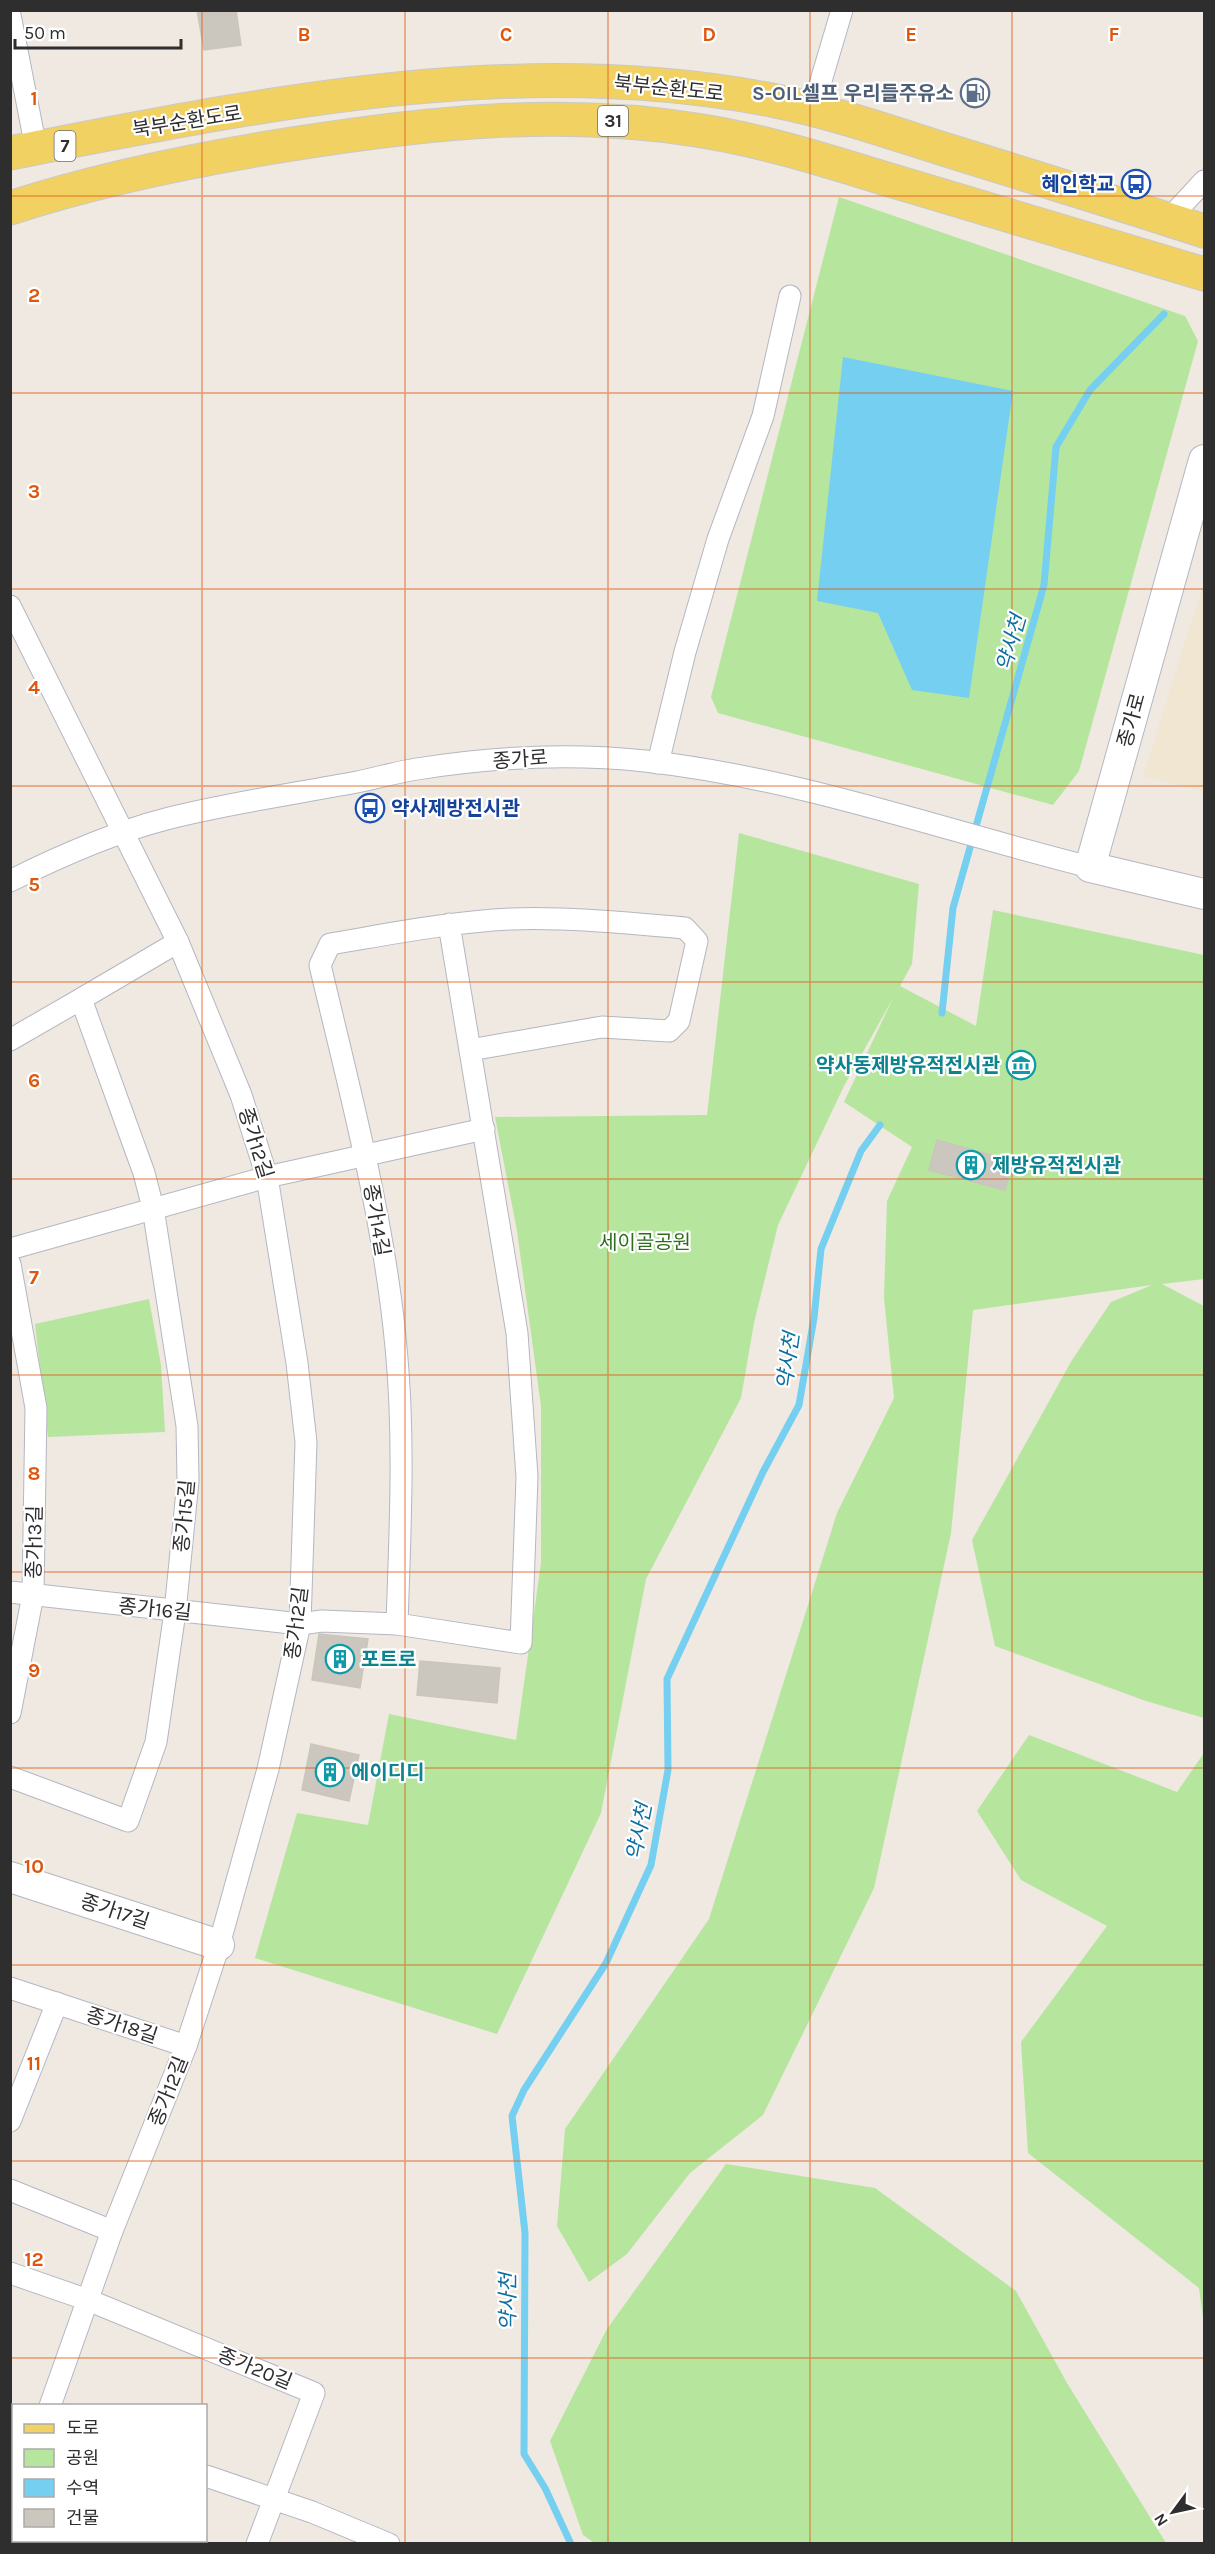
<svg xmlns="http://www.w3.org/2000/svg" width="1215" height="2554" font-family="Karla,'Noto Sans KR',sans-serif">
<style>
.education{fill:#f0e6d1}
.green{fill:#b6e59e}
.water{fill:#75cff0}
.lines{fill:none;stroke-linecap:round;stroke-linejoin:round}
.stream{stroke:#75cff0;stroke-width:7}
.building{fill:#cbc7bf;stroke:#cbc5ba;stroke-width:1.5}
.street-casing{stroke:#b4b7c1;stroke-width:23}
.secondary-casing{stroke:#b4b7c1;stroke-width:32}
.primary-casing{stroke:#c9c9c9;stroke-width:35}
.street{stroke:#fff;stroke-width:21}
.secondary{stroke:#fff;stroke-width:30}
.primary{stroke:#f2d163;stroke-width:33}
.grid{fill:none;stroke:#df570e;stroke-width:1.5;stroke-opacity:0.55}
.labels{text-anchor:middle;stroke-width:4.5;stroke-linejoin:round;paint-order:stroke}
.shield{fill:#fff;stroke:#6d6d6d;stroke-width:1.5}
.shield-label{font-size:18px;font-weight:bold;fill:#2e2e2e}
.street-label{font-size:20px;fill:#2e2e2e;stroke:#fff}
.service-label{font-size:20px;font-weight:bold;fill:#4e5e75;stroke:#fff;text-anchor:end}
.transit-label{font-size:20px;font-weight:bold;fill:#164399;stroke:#fff;text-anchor:end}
.culture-label{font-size:20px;font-weight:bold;fill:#0d838f;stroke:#fff;text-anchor:start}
.park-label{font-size:20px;fill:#2c6e1b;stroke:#fff}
.water-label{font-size:21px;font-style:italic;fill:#0d6fa3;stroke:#fff}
.grid-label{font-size:20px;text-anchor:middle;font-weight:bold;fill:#df570e;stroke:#fff;stroke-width:4.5;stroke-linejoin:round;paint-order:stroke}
</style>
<rect width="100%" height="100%" fill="#efe9e1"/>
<polygon class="education" points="1204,583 1204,792 1143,776"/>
<g class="green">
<polygon points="839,197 1185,316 1198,341 1079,771 1053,805 718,713 711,697"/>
<polygon points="739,833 919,884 912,964 900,986 976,1026 993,910 1204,955 1204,1279 1162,1284 1204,1306 1204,1718 1146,1701 995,1646 972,1540 1072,1360 1111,1302 1152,1285 973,1310 951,1533 874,1888 763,2115 690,2173 627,2254 589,2282 557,2226 565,2129 709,1919 837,1513 894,1398 884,1298 887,1201 912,1147 844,1102 893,998 844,1086 778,1225 754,1323 741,1398 646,1579 601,1813 497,2034 255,1958 297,1813 368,1825 389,1714 516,1740 541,1563 541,1406 517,1231 495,1117 707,1115"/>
<polygon points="149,1299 161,1365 165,1432 48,1437 35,1324"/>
<polygon points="1029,1735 1177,1792 1204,1753 1204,2325 1199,2288 1028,2153 1021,2042 1107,1926 1021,1880 977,1811"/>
<polygon points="726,2164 875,2188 1016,2291 1067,2383 1166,2543 596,2544 583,2535 550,2441 607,2329"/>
</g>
<polygon class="water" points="843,357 1013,391 969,698 912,690 878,613 817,601"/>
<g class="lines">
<g class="stream">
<polyline points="942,1013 953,908 1044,585 1056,447 1090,390 1164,314"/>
<polyline points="571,2544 545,2488 524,2454 525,2233 512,2116 524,2090 606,1963 651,1865 668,1770 667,1679 763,1472 799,1405 814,1318 821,1249 861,1151 880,1125"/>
</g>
</g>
<g class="building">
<polygon points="197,10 236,10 241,45 204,50"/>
<polygon points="937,1140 1013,1161 1005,1190 929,1170"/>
<polygon points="319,1634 368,1639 360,1688 312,1680"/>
<polygon points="420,1661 500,1668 497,1703 417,1695"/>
<polygon points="311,1744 359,1755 349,1801 302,1790"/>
</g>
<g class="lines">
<g class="street-casing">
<g id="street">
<polyline points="10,15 36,148"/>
<polyline points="812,111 842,10"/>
<polyline points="1169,219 1204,181"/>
<polyline points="10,606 178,942 241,1095 267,1177 297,1363 306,1442 300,1624 268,1769 219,1945 186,2046 112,2231 50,2406"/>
<polyline points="658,763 685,652 718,539 763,416 790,296"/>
<path d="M10,881C60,856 112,833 166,819C229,803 293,794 357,782C377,778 397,772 417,769C492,757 570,753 645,761C798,778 942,830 1090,867"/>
<path d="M449,924L517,1333L527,1477L521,1643L397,1624C400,1532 405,1439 396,1347C384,1218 350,1092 320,965L330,944C390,934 450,922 511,919C569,917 627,923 685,928L697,941L679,1021L669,1031L602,1027L470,1050"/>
<polyline points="81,999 178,942"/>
<polyline points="10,1040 81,999 144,1173 153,1208 187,1426 188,1481 175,1612 156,1742 128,1821 10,1777"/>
<polyline points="10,1249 267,1177 484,1129"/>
<polyline points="10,1264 36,1408 33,1595 10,1713"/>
<polyline points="10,1592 300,1624 322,1621 397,1624"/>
<polyline points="10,1988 186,2046"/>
<polyline points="10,2121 57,2003"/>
<polyline points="10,2190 112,2231"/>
<polyline points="10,2273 88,2300 314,2393 257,2544"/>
<polyline points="206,2476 312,2512 389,2544"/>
<polyline points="10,2527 14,2518"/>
<polyline points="32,2540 39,2544"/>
</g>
</g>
<g class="secondary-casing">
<g id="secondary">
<polyline points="1204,460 1090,867 1204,894"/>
<polyline points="10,1877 219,1945"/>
</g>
</g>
<g class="primary-casing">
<g id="primary">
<path d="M10,153C262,104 520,50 776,101C836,113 895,134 953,152C1037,178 1121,204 1204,231"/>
<path d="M10,208C102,178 197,159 292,144C426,123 560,108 696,130C769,141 839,165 910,186C1008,216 1106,245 1204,274"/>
</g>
</g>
<use href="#street" class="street"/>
<use href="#secondary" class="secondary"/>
<use href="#primary" class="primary"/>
</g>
<path class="grid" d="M202,10V2406M405,10V2544M608,10V2544M810,10V2544M1012,10V2544M10,196H1204M10,393H1204M10,589H1204M10,786H1204M10,982H1204M10,1179H1204M10,1375H1204M10,1572H1204M10,1768H1204M10,1965H1204M10,2161H1204M10,2358H1204M202,2540V2544"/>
<defs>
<g id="fuel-ring" transform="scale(1.5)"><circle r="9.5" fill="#fff" stroke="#5c6f8a" stroke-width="1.5"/><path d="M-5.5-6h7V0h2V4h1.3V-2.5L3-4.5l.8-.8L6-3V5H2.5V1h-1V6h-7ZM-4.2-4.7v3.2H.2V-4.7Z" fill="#5c6f8a"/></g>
<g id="bus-ring" transform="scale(1.5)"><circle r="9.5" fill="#fff" stroke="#1a4fb4" stroke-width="1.5"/><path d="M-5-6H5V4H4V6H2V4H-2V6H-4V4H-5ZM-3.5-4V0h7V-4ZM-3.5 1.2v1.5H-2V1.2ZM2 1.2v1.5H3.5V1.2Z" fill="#1a4fb4"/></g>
<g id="museum-ring" transform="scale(1.5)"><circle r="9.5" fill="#fff" stroke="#0f9aa8" stroke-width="1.5"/><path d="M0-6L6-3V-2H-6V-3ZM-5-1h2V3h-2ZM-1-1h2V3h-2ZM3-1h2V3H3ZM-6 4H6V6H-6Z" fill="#0f9aa8"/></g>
<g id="building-ring" transform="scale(1.5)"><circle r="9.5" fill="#fff" stroke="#0f9aa8" stroke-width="1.5"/><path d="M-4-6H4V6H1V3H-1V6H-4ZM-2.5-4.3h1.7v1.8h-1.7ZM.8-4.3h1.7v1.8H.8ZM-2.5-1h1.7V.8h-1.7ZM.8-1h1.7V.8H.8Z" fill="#0f9aa8"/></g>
</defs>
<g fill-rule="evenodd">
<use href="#fuel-ring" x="975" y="93"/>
<use href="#bus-ring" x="1136" y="184"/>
<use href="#bus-ring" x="370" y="808"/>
<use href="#museum-ring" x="1021" y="1065"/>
<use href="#building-ring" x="971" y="1165"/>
<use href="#building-ring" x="340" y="1659"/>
<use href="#building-ring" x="330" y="1772"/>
</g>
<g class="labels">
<g class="shield">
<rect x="598" y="106" width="30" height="30" rx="4.5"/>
<rect x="54.5" y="131" width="21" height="30" rx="4.5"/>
</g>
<g class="shield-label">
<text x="613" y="127">31</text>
<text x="65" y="152">7</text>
</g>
<g class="street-label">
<text transform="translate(669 88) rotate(6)" y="7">북부순환도로</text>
<text transform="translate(187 121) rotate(-9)" y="7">북부순환도로</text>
<text transform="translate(1131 720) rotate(-75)" y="7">종가로</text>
<text transform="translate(520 759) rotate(-4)" y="7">종가로</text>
<text transform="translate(256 1143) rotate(73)" y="7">종가12길</text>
<text transform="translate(377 1220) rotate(80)" y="7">종가14길</text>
<text transform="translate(184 1516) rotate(-85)" y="7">종가15길</text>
<text transform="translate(34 1542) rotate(-89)" y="7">종가13길</text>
<text transform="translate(155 1609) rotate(6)" y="7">종가16길</text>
<text transform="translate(296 1623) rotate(-83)" y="7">종가12길</text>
<text transform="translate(115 1911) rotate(18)" y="7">종가17길</text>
<text transform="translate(122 2025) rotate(18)" y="7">종가18길</text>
<text transform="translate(168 2091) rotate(-68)" y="7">종가12길</text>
<text transform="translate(255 2368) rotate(22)" y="7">종가20길</text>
</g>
<g class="service-label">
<text x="954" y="100">S-OIL셀프 우리들주유소</text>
</g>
<g class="transit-label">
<text x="1115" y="191">혜인학교</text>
<text x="391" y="815" text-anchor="start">약사제방전시관</text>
</g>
<g class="culture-label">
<text x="1000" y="1072" text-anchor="end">약사동제방유적전시관</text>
<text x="992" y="1172">제방유적전시관</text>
<text x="361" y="1666">포트로</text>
<text x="351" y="1779">에이디디</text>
</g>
<g class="park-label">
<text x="645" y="1249">세이골공원</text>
</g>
<g class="water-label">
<text transform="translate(1011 643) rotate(-74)" y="7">약사천</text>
<text transform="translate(788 1361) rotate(-82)" y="7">약사천</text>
<text transform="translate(639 1832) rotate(-79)" y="7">약사천</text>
<text transform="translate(508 2302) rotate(-90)" y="7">약사천</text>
</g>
</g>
<g class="grid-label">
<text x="304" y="41">B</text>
<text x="506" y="41">C</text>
<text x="709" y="41">D</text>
<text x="911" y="41">E</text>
<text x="1114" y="41">F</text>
<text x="34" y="105">1</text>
<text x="34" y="302">2</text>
<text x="34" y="498">3</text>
<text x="34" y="694">4</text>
<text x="34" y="891">5</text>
<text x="34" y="1087">6</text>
<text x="34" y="1284">7</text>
<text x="34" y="1480">8</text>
<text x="34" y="1677">9</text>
<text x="34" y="1873">10</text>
<text x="34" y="2070">11</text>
<text x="34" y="2266">12</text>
</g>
<rect width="1215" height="2554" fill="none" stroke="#2e2e2e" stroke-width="24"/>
<rect x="12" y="2404" width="195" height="138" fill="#ffffff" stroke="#ababab" stroke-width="1.5"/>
<rect x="24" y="2424" width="30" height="9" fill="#f2d163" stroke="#ababab" stroke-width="1.5"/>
<text x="66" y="2434" font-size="18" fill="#2e2e2e">도로</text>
<rect x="24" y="2449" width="30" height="18" fill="#b6e59e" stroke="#ababab" stroke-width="1.5"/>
<text x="66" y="2464" font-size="18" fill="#2e2e2e">공원</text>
<rect x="24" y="2479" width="30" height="18" fill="#75cff0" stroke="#ababab" stroke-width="1.5"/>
<text x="66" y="2494" font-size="18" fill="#2e2e2e">수역</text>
<rect x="24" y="2509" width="30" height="18" fill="#cbc7bf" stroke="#ababab" stroke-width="1.5"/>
<text x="66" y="2524" font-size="18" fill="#2e2e2e">건물</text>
<g transform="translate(1173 2512) rotate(237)" stroke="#ffffff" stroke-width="4.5" paint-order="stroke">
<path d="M0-4.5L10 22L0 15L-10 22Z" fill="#2e2e2e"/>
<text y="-9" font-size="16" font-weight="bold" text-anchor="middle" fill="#2e2e2e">N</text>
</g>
<path d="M15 39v9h166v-9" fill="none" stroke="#2e2e2e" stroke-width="3"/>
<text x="24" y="39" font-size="18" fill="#2e2e2e" stroke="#ffffff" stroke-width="4.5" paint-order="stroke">50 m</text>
</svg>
